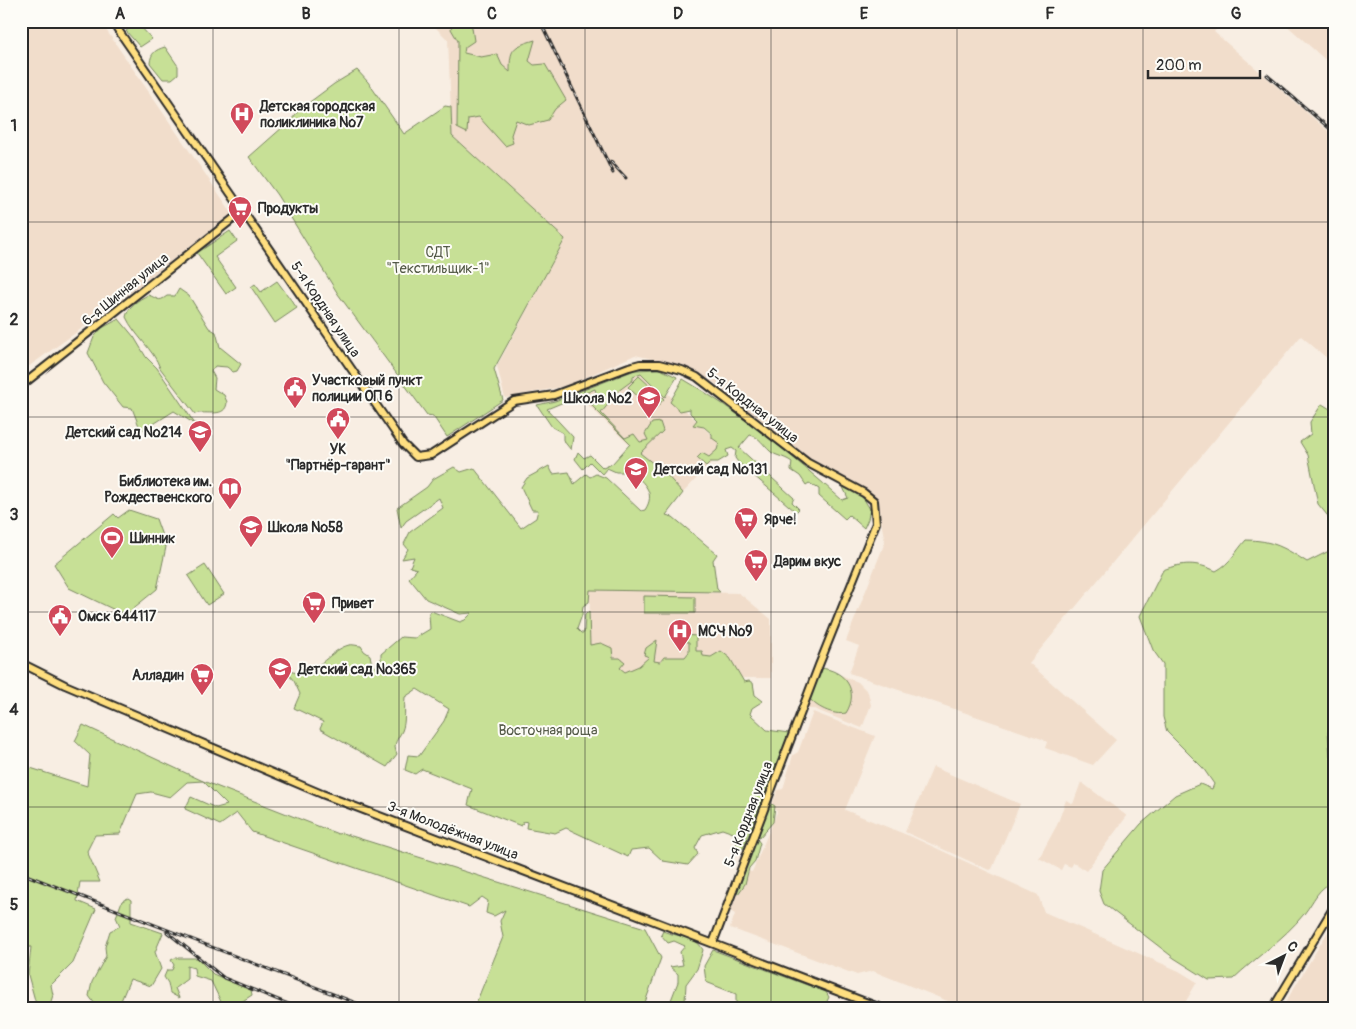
<svg xmlns="http://www.w3.org/2000/svg" width="1356" height="1029" font-family="Pangolin,sans-serif">
<style>
.built{fill:#f1ddcb}
.green{fill:#c7e096;stroke:#798660}
.lines{fill:none;stroke-linecap:round;stroke-linejoin:round}
.major-casing{stroke:#2b2b2b;stroke-width:10}
.major{stroke:#ffdf80;stroke-width:6}
.rail-casing{stroke:#2b2b2b;stroke-width:3}
.rail{stroke:#fdfcf7;stroke-width:1;stroke-dasharray:4;stroke-linecap:butt}
.grid{fill:none;stroke:#2b2b2b;stroke-width:1;stroke-opacity:0.55}
.labels{text-anchor:middle;stroke-width:4;stroke-linejoin:round;paint-order:stroke}
.poi-label{font-size:14px;font-weight:bold;fill:#2b2b2b;stroke:#fdfcf7;text-anchor:start}
.park-label{font-size:14px;fill:#525846;stroke:#fdfcf7}
.street-label{font-size:14px;fill:#2b2b2b;stroke:#fdfcf7}
.neatline{fill:none;stroke:#2b2b2b;stroke-width:2}
.grid-label{font-size:16px;text-anchor:middle;font-weight:bold;fill:#2b2b2b}
</style>
<rect width="100%" height="100%" fill="#f8eee3"/>
<filter id="ink" filterUnits="userSpaceOnUse"><feTurbulence type="fractalNoise" baseFrequency=".02" numOctaves="2"/><feDisplacementMap in="SourceGraphic" scale="10" xChannelSelector="R" yChannelSelector="G"/><feConvolveMatrix kernelMatrix="1 2 1 2 8 2 1 2 1" color-interpolation-filters="sRGB"/></filter>
<g filter="url(#ink)">
<g class="built">
<polygon points="21,21 100,21 232,213 124,298 21,372"/>
<polygon points="429,21 1224,21 1214,32 1335,137 1335,365 1301,336 1029,663 1116,740 1093,765 1045,748 1047,742 1042,739 849,673 859,646 846,641 885,542 877,501 868,492 805,457 712,381 674,364 635,355 566,386 505,398 497,366 565,239 452,136 448,40"/>
<polygon points="1282,21 1335,21 1335,61 1331,65"/>
<polygon points="643,370 725,448 681,495 577,394"/>
<polygon points="590,590 739,593 771,619 771,678 589,677"/>
<polygon points="821,667 858,682 868,692 871,705 862,728 814,709 805,709"/>
<polygon points="813,712 875,736 845,810 912,837 1038,895 1044,912 1179,971 1197,982 1182,1008 965,1008 873,971 857,975 730,928 735,914 730,911 748,871 752,872 777,812 772,804 778,790 783,789 793,755 798,752"/>
<polygon points="933,767 1020,804 992,869 989,870 905,832"/>
<polygon points="1081,782 1127,816 1086,871 1074,862 1071,867 1064,864 1061,870 1039,858 1057,825 1066,800 1073,804"/>
<polygon points="1335,920 1335,1008 1282,1008"/>
</g>
<g class="green">
<path d="M461,21H471L474,41L465,47L464,53L481,57L497,54L502,65L510,72C510,48 512,47 535,40L529,61L534,65L545,64L566,100L555,109L548,120L529,125L516,120L511,135L513,143L505,146L479,117L468,119L467,133L457,128L458,41L451,29L452,24L457,25Z"/>
<polygon points="134,25 140,26 152,39 140,47 126,31"/>
<path d="M165,47L178,66V74L172,79H163L150,63C151,53 155,50 165,47Z"/>
<polygon points="357,70 368,82 404,134 445,106 451,107 452,136 565,239 494,369 503,400 447,437 433,416 427,415 338,294 277,195 249,157 292,119 299,110 334,84"/>
<polygon points="230,231 237,241 215,257 236,287 226,294 197,253"/>
<polygon points="277,281 297,308 275,323 251,287 255,284 261,292"/>
<path d="M179,289L189,296L209,328L216,332L220,347L241,364L237,371L233,372L227,367L215,366L211,371L215,378L214,389L224,395L227,402C226,419 206,410 195,414L160,368C154,350 134,335 126,317C128,306 138,300 148,295C158,298 158,303 167,296H175Z"/>
<polygon points="119,319 134,337 146,357 157,368 195,424 174,411 144,430 139,426 132,408 123,407 103,382 88,353 94,337 102,328"/>
<path d="M660,369L677,377L665,397L641,373L633,376V380L610,397V402L601,413L625,438L634,434L640,442L648,440L645,434L652,423L660,422L663,431L640,453L664,472L683,493L666,515L673,517L717,554L713,560L717,589L720,592L590,590L589,602L583,606L582,615L577,629L581,633H584L585,615L589,611L590,645L601,643L612,648L613,658H620L625,662L620,668L625,672L639,666L649,657L644,655L646,648L657,640L654,661L660,662L664,657H685L689,652V642L681,641L684,635L696,636V651H702L703,656L711,657L721,651L730,658L744,682L749,681L753,683L755,695L763,701L752,708L750,714L767,730L789,733L743,849L735,848L739,835L722,829L702,835L695,848L698,854L688,865L663,861L649,848L631,850L628,857L566,828L555,833L526,828L527,822L524,821L521,826L468,805L472,789L422,769L415,774L405,770L408,755L419,756L444,721L449,709L417,689L405,697C404,707 406,722 402,731C398,739 392,744 397,754L387,767L320,729L323,722L294,708L300,694L294,681L288,674L289,671C315,680 328,650 349,645C352,644 358,646 361,646L364,651L370,655L372,665L376,667L381,663V654L401,637L415,638L430,629L429,614L431,611L460,622L465,620L472,613L460,614L426,599L409,578L417,569L410,567L414,557L402,559L408,549L404,544L410,532L443,508L439,498L406,521L401,528L397,508L427,487L433,479L454,467L461,472L474,468L521,528L536,518L538,510H532L521,487L527,478L549,466L553,474L569,472L574,484L586,474L590,477L596,474L606,478L641,511L645,510C656,493 645,484 632,472H616L607,468L602,474L590,462L583,469L575,459L578,452L584,458L590,455L603,468L612,464L630,444L592,406L597,395L595,389L547,409L573,437L571,450L563,440V433L552,427L537,405L555,401L635,370Z"/>
<polygon points="639,376 664,399 653,411 628,387"/>
<path d="M683,379C740,412 793,456 842,500L848,498L842,485L862,496L870,509L868,519L864,528L849,515L845,519L819,496V489L809,483L806,485L800,476L791,470L792,462C784,456 775,456 770,451C763,445 760,437 750,435L739,448L794,498L792,502L799,509L796,512L738,462L735,458L736,451L732,448L726,450L728,456L718,462H710L706,466L697,458L702,453L709,457L717,450L719,443L712,438V434L704,427L693,425L697,420L690,413V409L680,411L670,402Z"/>
<path d="M1322,404L1335,412V720L1328,732L1330,756L1335,748V881C1317,888 1315,900 1304,914C1283,940 1256,957 1233,979L1209,980L1174,958L1104,904L1099,891L1102,870L1141,824L1175,795L1200,784L1212,789L1214,784L1203,768L1167,732L1163,717V664L1153,650L1140,616L1163,570C1184,562 1196,562 1216,571C1231,563 1235,552 1246,540C1273,540 1285,548 1307,562L1335,548L1332,521L1318,504L1308,455L1300,442L1311,434L1310,422Z"/>
<polygon points="129,510 156,519 166,547 157,589 125,615 69,588 54,564 114,514 118,518"/>
<polygon points="205,565 224,594 207,605 188,576"/>
<polygon points="644,596 695,597 695,613 644,613"/>
<path d="M820,668C845,670 860,691 846,713C834,716 814,707 808,696Z"/>
<polygon points="83,725 203,781 338,834 342,833 645,928 661,958 643,1008 474,1008 503,937 500,921 505,910 494,916 486,913 488,901 482,897 469,907 252,832 237,813 220,825 185,809 191,797 216,808 227,805 203,781 187,782 170,797 151,792 137,794 120,834 95,835 87,851 100,882 80,882 77,901 96,909 73,963 51,985 53,995 49,1008 36,1004 28,975 31,947 21,945 21,765 87,786 90,755 75,741"/>
<polygon points="770,803 775,806 773,822 760,837 756,835"/>
<path d="M756,838L760,843L755,861L749,868L745,884L738,894L735,892C740,873 749,857 756,838Z"/>
<polygon points="128,898 131,900 131,922 163,933 155,952 161,969 151,986 130,979 118,1008 98,1008 89,996 92,982 106,956 105,947 110,931 120,926 116,917 122,901"/>
<path d="M663,931C676,937 696,935 703,950L697,969L686,984L685,1001L677,1008H668L678,982V974L670,967L683,965L680,952L685,946L674,941L668,943L661,935Z"/>
<polygon points="713,950 826,992 829,997 824,1008 736,1008 736,994 706,982 704,966"/>
<polygon points="175,958 197,958 213,974 251,990 252,995 238,1004 223,1006 211,981 195,976 194,968 187,966 187,979 175,988 179,998 170,993 168,983 164,977 167,970 172,970 174,965 171,960"/>
</g>
<g class="lines">
<g class="major-casing">
<g id="major">
<polyline points="112,21 403,444 416,457 431,455 514,401 554,395 629,367 640,364 659,364 682,370 697,377 808,463 864,493 874,501 876,523 819,665 713,943"/>
<polyline points="21,386 243,211"/>
<polyline points="21,663 65,685 322,794 881,1008"/>
<polyline points="1273,1008 1335,905"/>
</g>
</g>
<use href="#major" class="major"/>
<g class="rail-casing">
<g id="rail">
<polyline points="540,21 613,173"/>
<polyline points="1267,75 1335,133"/>
<polyline points="611,162 626,178"/>
<polyline points="21,873 369,1008"/>
<polyline points="167,932 224,978 298,1008"/>
</g>
</g>
<use href="#rail" class="rail"/>
</g>
</g>
<path class="grid" d="M213,21V1008M399,21V1008M585,21V1008M771,21V1008M957,21V1008M1143,21V1008M21,222H1335M21,417H1335M21,612H1335M21,807H1335"/>
<defs>
<g id="hospital-pin" transform="scale(1.25)"><path d="M0 17L-7.5 6A9.5 9.5 0 1 1 7.5 6Z" fill="#d1495b" stroke="#fdfcf7"/><path d="M-5-5h3v3.5h4V-5h3V5h-3V1.5h-4V5h-3Z" fill="#fff"/></g>
<g id="supermarket-pin" transform="scale(1.25)"><path d="M0 17L-7.5 6A9.5 9.5 0 1 1 7.5 6Z" fill="#d1495b" stroke="#fdfcf7"/><path d="M-6-5.5h2.5l.6 2H6L4.5 2H-2.5L-4.4-4H-6ZM-1.5 3.2a1.3 1.3 0 1 0 .1 0ZM3 3.2a1.3 1.3 0 1 0 .1 0Z" fill="#fff"/></g>
<g id="civic-pin" transform="scale(1.25)"><path d="M0 17L-7.5 6A9.5 9.5 0 1 1 7.5 6Z" fill="#d1495b" stroke="#fdfcf7"/><path d="M-.6-6.5H3V-4.5H.6V-3L4-1V1h2V6H-6V1h2V-1L-.6-3ZM-1.2 2.5V6h2.4V2.5Z" fill="#fff"/></g>
<g id="school-pin" transform="scale(1.25)"><path d="M0 17L-7.5 6A9.5 9.5 0 1 1 7.5 6Z" fill="#d1495b" stroke="#fdfcf7"/><path d="M0-5L7-2L0 1L-7-2ZM-4 1L0 2.5L4 1V4Q0 6-4 4Z" fill="#fff"/></g>
<g id="library-pin" transform="scale(1.25)"><path d="M0 17L-7.5 6A9.5 9.5 0 1 1 7.5 6Z" fill="#d1495b" stroke="#fdfcf7"/><path d="M-6-4Q-3-5.5-.7-3.5V5Q-3 3-6 4ZM6-4Q3-5.5 .7-3.5V5Q3 3 6 4Z" fill="#fff"/></g>
<g id="stadium-pin" transform="scale(1.25)"><path d="M0 17L-7.5 6A9.5 9.5 0 1 1 7.5 6Z" fill="#d1495b" stroke="#fdfcf7"/><path d="M0-5a6.5 5 0 1 0 0 10a6.5 5 0 1 0 0-10ZM-3.5-1.8h7v3.6h-7Z" fill="#fff"/></g>
</defs>
<g fill-rule="evenodd">
<use href="#hospital-pin" x="242" y="114"/>
<use href="#supermarket-pin" x="240" y="208"/>
<use href="#civic-pin" x="295" y="388"/>
<use href="#school-pin" x="649" y="398"/>
<use href="#civic-pin" x="338" y="419"/>
<use href="#school-pin" x="200" y="432"/>
<use href="#school-pin" x="636" y="469"/>
<use href="#library-pin" x="230" y="489"/>
<use href="#supermarket-pin" x="746" y="519"/>
<use href="#school-pin" x="251" y="527"/>
<use href="#stadium-pin" x="112" y="538"/>
<use href="#supermarket-pin" x="756" y="561"/>
<use href="#supermarket-pin" x="314" y="603"/>
<use href="#civic-pin" x="60" y="616"/>
<use href="#hospital-pin" x="680" y="631"/>
<use href="#school-pin" x="280" y="669"/>
<use href="#supermarket-pin" x="202" y="675"/>
</g>
<g class="labels">
<g class="poi-label">
<text x="260" y="111">Детская городская<tspan x="260" dy="16">поликлиника №7</tspan></text>
<text x="258" y="213">Продукты</text>
<text x="312" y="385">Участковый пункт<tspan x="312" dy="16">полиции ОП 6</tspan></text>
<text x="632" y="403" text-anchor="end">Школа №2</text>
<text x="182" y="437" text-anchor="end">Детский сад №214</text>
<text x="338" y="454" text-anchor="middle">УК<tspan x="338" dy="16">"Партнёр-гарант"</tspan></text>
<text x="654" y="474">Детский сад №131</text>
<text x="212" y="486" text-anchor="end">Библиотека им.<tspan x="212" dy="16">Рождественского</tspan></text>
<text x="764" y="524">Ярче!</text>
<text x="268" y="532">Школа №58</text>
<text x="130" y="543">Шинник</text>
<text x="774" y="566">Дарим вкус</text>
<text x="332" y="608">Привет</text>
<text x="78" y="621">Омск 644117</text>
<text x="698" y="636">МСЧ №9</text>
<text x="298" y="674">Детский сад №365</text>
<text x="184" y="680" text-anchor="end">Алладин</text>
</g>
<g class="park-label">
<text x="438" y="257">СДТ<tspan x="438" dy="16">"Текстильщик-1"</tspan></text>
<text x="548" y="735">Восточная роща</text>
</g>
<g class="street-label">
<text transform="translate(125 289) rotate(-39)" y="5">6-я Шинная улица</text>
<text transform="translate(326 309) rotate(56)" y="5">5-я Кордная улица</text>
<text transform="translate(753 405) rotate(38)" y="5">5-я Кордная улица</text>
<text transform="translate(748 814) rotate(-69)" y="5">5-я Кордная улица</text>
<text transform="translate(453 830) rotate(21)" y="5">3-я Молодёжная улица</text>
</g>
</g>
<rect width="1356" height="1029" fill="none" stroke="#fdfcf7" stroke-width="55"/>
<g transform="translate(1284 956) rotate(42)" stroke="#fdfcf7" stroke-width="4" paint-order="stroke">
<path d="M0-4L9 19L0 12L-9 19Z" fill="#2b2b2b"/>
<text y="-8" font-size="14" font-weight="bold" text-anchor="middle" fill="#2b2b2b">С</text>
</g>
<path d="M1148 70v8h112v-8" fill="none" stroke="#2b2b2b" stroke-width="2.5"/>
<text x="1156" y="70" font-size="15" fill="#2b2b2b" stroke="#fdfcf7" stroke-width="4" paint-order="stroke">200 m</text>
<rect x="28" y="28" width="1300" height="974" class="neatline"/>
<g class="grid-label">
<text x="120" y="19">A</text>
<text x="306" y="19">B</text>
<text x="492" y="19">C</text>
<text x="678" y="19">D</text>
<text x="864" y="19">E</text>
<text x="1050" y="19">F</text>
<text x="1236" y="19">G</text>
<text x="14" y="131">1</text>
<text x="14" y="325">2</text>
<text x="14" y="520">3</text>
<text x="14" y="715">4</text>
<text x="14" y="910">5</text>
</g>
</svg>
